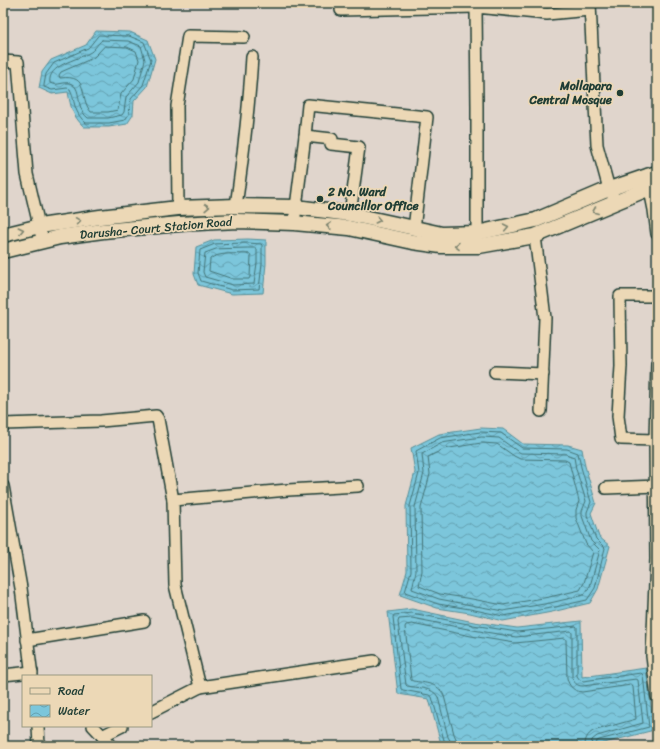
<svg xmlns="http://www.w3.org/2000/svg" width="660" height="749" font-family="Sriracha,sans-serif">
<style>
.water{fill:url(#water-waves);stroke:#568f98}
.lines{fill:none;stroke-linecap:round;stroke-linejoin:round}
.shore{stroke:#447477;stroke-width:1}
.minor-casing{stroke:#1f3d34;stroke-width:14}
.tertiary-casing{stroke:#1f3d34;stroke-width:17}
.minor{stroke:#ecd8b6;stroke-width:11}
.tertiary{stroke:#ecd8b6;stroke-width:14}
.oneway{stroke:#7b836e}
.poi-dot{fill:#1f3d34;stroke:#ecd8b6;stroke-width:1.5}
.labels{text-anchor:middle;stroke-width:3.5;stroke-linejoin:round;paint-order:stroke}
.poi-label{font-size:12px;font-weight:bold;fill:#1f3d34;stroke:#ecd8b6;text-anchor:end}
.street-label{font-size:12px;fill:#1f3d34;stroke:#ecd8b6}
</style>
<defs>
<pattern id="water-waves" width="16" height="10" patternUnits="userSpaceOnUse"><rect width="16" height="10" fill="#7bc6db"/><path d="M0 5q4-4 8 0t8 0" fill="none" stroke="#64a2b2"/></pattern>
</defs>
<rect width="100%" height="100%" fill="#e0d5cc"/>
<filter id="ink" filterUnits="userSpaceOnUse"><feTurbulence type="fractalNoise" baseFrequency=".025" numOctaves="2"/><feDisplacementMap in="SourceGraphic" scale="8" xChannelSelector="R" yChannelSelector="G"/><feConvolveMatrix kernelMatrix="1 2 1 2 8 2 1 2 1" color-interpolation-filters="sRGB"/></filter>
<g filter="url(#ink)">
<g class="water">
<path d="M96,31L130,32L148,40L155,59L147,87L134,101L133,115L127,124L109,127H84C72,115 71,108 68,92L52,94L39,88L42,72L51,60L86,45Z"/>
<polygon points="248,239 266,240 266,264 263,293 232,294 198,285 194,274 196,247 214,240"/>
<polygon points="481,428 503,429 523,444 568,445 582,449 585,466 596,503 591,513 599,537 610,546 598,589 590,603 552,612 503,621 470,613 437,608 400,595 407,571 406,506 415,472 411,448 439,434"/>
<polygon points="412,609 474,622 517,628 581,621 582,677 646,668 654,730 593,746 452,746 441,744 429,699 398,694 388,612"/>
</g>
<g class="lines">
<g class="shore">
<path d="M99,35L129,36L144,42L151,60L143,85L131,99L129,114L125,120L109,123H86C81,119 77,113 75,106C73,100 73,94 70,89L67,88L52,90L44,87V85L46,74L54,63L88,48Z"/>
<path d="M102,40L128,41L141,46L145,60L139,82L126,97L124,112L122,115L108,118H88C84,115 81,110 80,105C78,98 79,88 72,84C65,80 57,87 50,83C47,65 77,60 89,53C94,51 97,44 102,40Z"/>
<path d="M105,46L127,47L136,51L139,60L134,79L121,94L118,110L108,112H91C78,97 91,74 60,78L59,75L61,72L93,58Z"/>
<polygon points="248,243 261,244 262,245 262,264 259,289 232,290 201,281 198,273 200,250 215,244"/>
<polygon points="248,248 256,248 257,250 257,263 254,284 233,285 205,277 203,272 205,253 216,249"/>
<path d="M248,254H250L251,256L250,277L249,279H233L209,271L210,259C218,252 238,254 248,254Z"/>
<polygon points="481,432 501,433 522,448 567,449 578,453 581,467 591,502 587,512 587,515 596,539 605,548 595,588 587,600 551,608 503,616 470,609 438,604 405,592 411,571 410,506 419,473 416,451 440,438"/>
<polygon points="482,437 499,438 517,451 521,453 566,454 574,457 576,469 586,501 582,511 582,516 591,541 600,550 590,586 584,595 550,603 503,611 439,599 412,589 416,571 415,507 424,473 422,454 442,443"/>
<polygon points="482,443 497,444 514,456 520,459 565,460 569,462 579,501 576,510 576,518 586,544 593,552 584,583 580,590 549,597 503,605 472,599 440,594 419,586 422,571 421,508 430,474 428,457 444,449"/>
<polyline points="446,746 446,743 444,740 432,697 429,695 403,690 401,689 393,617 394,615 412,613 473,625 517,632 576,626 577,627 577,676 580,680 583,681 641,673 643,675 649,727 599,740 596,742 596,746"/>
<path d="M451,746V742L448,737L438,697C433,687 417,688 407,686L406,685L398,622L399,619L412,618L473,630L516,637L571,631L572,633V677C574,683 577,686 583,686L636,679L638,680L643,723L597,736L592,740L591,746"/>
<path d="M457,746V741L454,734L444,696C439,683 425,683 413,681L411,680L405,627L406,625L412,624L471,636L515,643L565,638L566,640L567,678C569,687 574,691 582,692L631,685L633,687L636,719L593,731C587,735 585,739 585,746"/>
</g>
<g class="minor-casing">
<g id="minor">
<polyline points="590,4 597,145 609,189 613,196"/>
<polyline points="341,10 476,7"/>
<polyline points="3,61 18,62 27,174 41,234"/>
<polyline points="305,136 332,139 331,144 359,147 350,214"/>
<polyline points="648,180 654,210 657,234"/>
<path d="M236,206C243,157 249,107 252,57"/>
<polyline points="178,208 177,106 188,36 244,37"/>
<polyline points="294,223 305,136 308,105 427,117 414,229"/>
<polyline points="477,233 477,107 476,7 547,14 590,10"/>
<polyline points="535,236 545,318 541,411"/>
<polyline points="657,363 655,440 656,559 652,656 657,697"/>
<polyline points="495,372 543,374"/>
<polyline points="3,424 101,421 156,416 158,419 173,500"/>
<polyline points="655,440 621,439 618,416 621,366 620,296 657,296"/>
<polyline points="3,486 21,588 32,676"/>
<polyline points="358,486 288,490 173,500 175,585 200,687 374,661"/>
<polyline points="606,488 657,486"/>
<polyline points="27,640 144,621"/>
<polyline points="3,675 32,672"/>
<polyline points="151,712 200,687"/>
<polyline points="38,726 39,746"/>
<polyline points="93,726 112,746"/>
<polyline points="102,736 122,726"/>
</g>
</g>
<g class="tertiary-casing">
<g id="tertiary">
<polyline points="3,235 40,226 100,217 178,208 236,206 296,207 350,214 442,234 477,233 536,220 609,189 647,176 657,173"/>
<polyline points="3,251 60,237 103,231 179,224 237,221 294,223 349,228 413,242 441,246 479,246 535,236 650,188 657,186"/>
</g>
</g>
<use href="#minor" class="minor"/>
<use href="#tertiary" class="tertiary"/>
</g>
<defs><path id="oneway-chevron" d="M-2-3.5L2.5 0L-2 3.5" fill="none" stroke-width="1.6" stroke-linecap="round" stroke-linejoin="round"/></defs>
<g class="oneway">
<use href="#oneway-chevron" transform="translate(207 207) rotate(-2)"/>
<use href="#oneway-chevron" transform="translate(595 211) rotate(158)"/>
<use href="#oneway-chevron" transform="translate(378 220) rotate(13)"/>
<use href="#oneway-chevron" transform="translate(78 221) rotate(-8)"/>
<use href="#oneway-chevron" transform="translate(329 226) rotate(-175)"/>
<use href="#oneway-chevron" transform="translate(506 227) rotate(-12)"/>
<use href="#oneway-chevron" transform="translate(21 230) rotate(-13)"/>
<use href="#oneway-chevron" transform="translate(457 246) rotate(179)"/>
</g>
</g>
<g class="poi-dot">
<circle cx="620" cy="93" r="4"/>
<circle cx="320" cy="199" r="4"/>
</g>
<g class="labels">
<g class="poi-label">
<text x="612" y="90">Mollapara<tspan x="612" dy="14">Central Mosque</tspan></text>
<text x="328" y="196" text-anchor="start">2 No. Ward<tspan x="328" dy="14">Councillor Office</tspan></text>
</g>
<g class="street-label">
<text transform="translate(156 228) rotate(-5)" y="4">Darusha- Court Station Road</text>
</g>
</g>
<rect width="660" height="749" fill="none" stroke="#ecd8b6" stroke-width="16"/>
<rect x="8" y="8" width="644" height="733" fill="none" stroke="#1f3d34" stroke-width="1.5" filter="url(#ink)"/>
<rect x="22" y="675" width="130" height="52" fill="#ecd8b6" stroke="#9a9a82"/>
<rect x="30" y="688" width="20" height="6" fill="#ecd8b6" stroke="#9a9a82"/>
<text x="58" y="695" font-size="12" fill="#1f3d34">Road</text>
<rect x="30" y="705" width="20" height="12" fill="url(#water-waves)" stroke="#9a9a82"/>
<text x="58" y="715" font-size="12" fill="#1f3d34">Water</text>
</svg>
